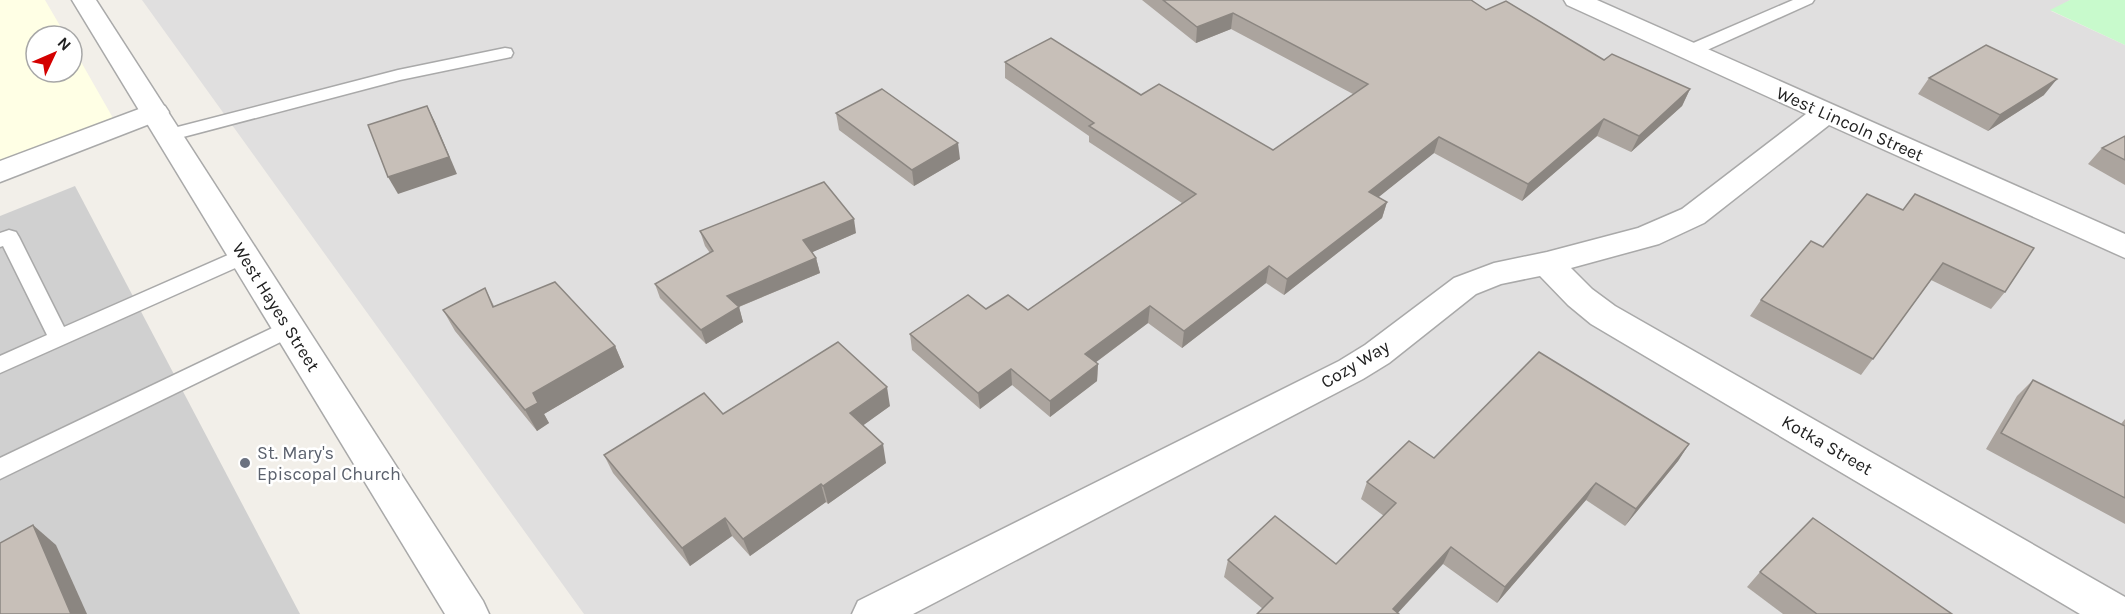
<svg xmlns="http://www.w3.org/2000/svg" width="2125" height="614" font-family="Karla,sans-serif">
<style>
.residential{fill:#e0dfdf}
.education{fill:#ffffe5}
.religious{fill:#d0d0d0}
.park{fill:#c8facc}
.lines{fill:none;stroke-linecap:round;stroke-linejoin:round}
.service-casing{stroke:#a9a9a9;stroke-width:3}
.minor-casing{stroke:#a9a9a9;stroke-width:3}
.tertiary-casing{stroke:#a9a9a9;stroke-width:3}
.service{fill:#fff;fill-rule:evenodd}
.minor{fill:#fff;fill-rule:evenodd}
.tertiary{fill:#fff;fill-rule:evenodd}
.wall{fill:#aba49e}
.shaded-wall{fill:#8b8681}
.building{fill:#c7bfb8;stroke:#8b8681;stroke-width:1.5}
.worship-dot{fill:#6b7280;stroke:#fff;stroke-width:2}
.labels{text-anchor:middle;stroke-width:5;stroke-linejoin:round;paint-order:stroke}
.street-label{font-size:18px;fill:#222;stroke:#fff}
.worship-label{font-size:18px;fill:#5b616d;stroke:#fff;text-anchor:start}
</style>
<rect width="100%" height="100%" fill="#f2efe9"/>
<polygon class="residential" points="142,0 2070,0 2051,11 2125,45 2125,614 584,614"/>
<polygon class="education" points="0,0 45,0 66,36 36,36 36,72 72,72 72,46 113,118 0,161"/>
<polygon class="religious" points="75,186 300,614 0,614 0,216"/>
<polygon class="park" points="2070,0 2125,0 2125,45 2050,10"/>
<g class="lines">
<g class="service-casing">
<g id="service">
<polygon points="1793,0 1814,0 1812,3 1696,55 1690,56 1682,51 1684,47"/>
<polygon points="505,48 511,49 513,53 511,57 400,80 168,141 162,139 159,135 162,131 398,70"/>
<polygon points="9,230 16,232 19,237 64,327 237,251 244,249 251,251 254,256 251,261 0,373 0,356 47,335 3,246 0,247 0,233"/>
<polygon points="289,320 297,322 300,328 297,334 0,479 0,458"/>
</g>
</g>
<g class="minor-casing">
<g id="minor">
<polygon points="1564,0 1597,0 2125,234 2125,258 1829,125 1704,223 1659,244 1571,268 1592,289 1615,306 2125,597 2125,614 2080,614 1591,324 1568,305 1540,276 1501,284 1476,294 1389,363 1363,379 913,614 852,614 858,601 1339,361 1365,345 1454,278 1494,263 1547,252 1638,228 1682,209 1806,114 1567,5"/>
<polygon points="155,103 165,106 169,112 165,118 0,182 0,161"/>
</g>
</g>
<g class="tertiary-casing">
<polygon id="tertiary" points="72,0 96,0 483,601 489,614 445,614"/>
</g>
<use href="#service" class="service"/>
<use href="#minor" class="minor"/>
<use href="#tertiary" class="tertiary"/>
</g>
<g class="wall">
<polygon points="1142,0 1471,0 1486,10 1604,60 1690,89 1682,106 1631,152 1597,136 1522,201 1434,153 1378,197 1387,202 1382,218 1284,295 1266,283 1182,348 1148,323 1095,363 1098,364 1097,381 1050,417 1012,385 980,409 912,350 910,334 986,309 1028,310 1182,203 1089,142 1089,136 1005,78 1005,62 1141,95 1273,150 1353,94 1231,29 1196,43"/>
<polygon points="1929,78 2044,95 1988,131 1918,94"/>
<polygon points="836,113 960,159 914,186 839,130"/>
<polygon points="2125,136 2125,185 2088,164 2102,148"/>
<polygon points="1867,194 2005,292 1991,309 1931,280 1861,375 1750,316 1761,300 1823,247"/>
<polygon points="700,231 856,233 812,252 816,258 820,273 739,307 743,322 706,344 660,298 655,284 710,253 705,246"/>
<polygon points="485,288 494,306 615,346 624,367 544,414 549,423 537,431 455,331 443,310"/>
<polygon points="2033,380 2121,424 2125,419 2125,524 1986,449 2017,396"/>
<polygon points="890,406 863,425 886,463 828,504 826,502 750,556 732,536 690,566 613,473 604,455"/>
<polygon points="1689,444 1678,461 1625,526 1586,500 1497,603 1443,564 1263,609 1224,577 1228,560 1336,564 1384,516 1361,499 1367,482 1434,458"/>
<polygon points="1760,572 1952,614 1783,614 1747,587"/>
</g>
<g class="shaded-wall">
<polygon points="1233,13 1231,29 1196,43 1197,27"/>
<polygon points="2057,79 2044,95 1988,131 2000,115"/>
<polygon points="1690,89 1682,106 1631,152 1639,136"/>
<polygon points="427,106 435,122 457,174 398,194 388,177"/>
<polygon points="1604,119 1597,136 1522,201 1528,184"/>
<polygon points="1439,137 1434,153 1365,208 1369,192"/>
<polygon points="958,143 960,159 914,186 912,170"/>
<polygon points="1387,202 1382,218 1284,295 1287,279"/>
<polygon points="854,219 856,233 806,255 803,240"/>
<polygon points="816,258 820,273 731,310 727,296"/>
<polygon points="1269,266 1266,283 1182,348 1184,331"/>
<polygon points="1150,306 1148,323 1084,371 1085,354"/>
<polygon points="739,307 743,322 706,344 701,330"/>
<polygon points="615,346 624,367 544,414 549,423 537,431 525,410 533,393"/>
<polygon points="1098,364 1097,381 1050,417 1050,401"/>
<polygon points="1011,369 1012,385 980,409 978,393"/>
<polygon points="887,387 890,406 854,432 850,413"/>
<polygon points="883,444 886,463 828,504 823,486"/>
<polygon points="1689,444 1678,461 1625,526 1636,509"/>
<polygon points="1596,483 1586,500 1497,603 1505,587"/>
<polygon points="821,484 826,502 750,556 743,539"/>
<polygon points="725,518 732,536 690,566 682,548"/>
<polygon points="33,525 56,545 87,614 71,614"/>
<polygon points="1451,547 1443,564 1397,614 1393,609"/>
</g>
<g class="building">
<polygon points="1163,0 1471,0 1486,10 1506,1 1604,60 1612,54 1690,89 1639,136 1604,119 1528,184 1439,137 1369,192 1387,202 1287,279 1269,266 1184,331 1150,306 1085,354 1098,364 1050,401 1011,369 978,393 910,334 968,295 986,309 1008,295 1028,310 1196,194 1089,126 1094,123 1005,62 1051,38 1141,95 1159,84 1273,150 1368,84 1233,13 1197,27"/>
<polygon points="1986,45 2057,79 2000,115 1929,78"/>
<polygon points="882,89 958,143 912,170 836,113"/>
<polygon points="427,106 449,157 388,177 368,125"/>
<polygon points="2125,136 2125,160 2102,148"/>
<polygon points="824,182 854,219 803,240 816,258 727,296 739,307 701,330 655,284 713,251 700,231"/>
<polygon points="1867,194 1903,210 1915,194 2034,248 2005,292 1943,263 1873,359 1761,300 1811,241 1823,247"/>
<polygon points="555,282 615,346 533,393 538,403 525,410 443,310 485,288 493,307"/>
<polygon points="838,342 887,387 850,413 883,444 823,486 821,484 743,539 725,518 682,548 604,455 704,393 723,414"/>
<polygon points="1539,352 1689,444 1636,509 1596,483 1505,587 1451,547 1393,609 1399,614 1257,614 1273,598 1228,560 1275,516 1336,564 1396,503 1367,482 1409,441 1434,458"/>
<polygon points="2033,380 2125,426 2125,498 2001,433"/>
<polygon points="1813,518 1952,614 1817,614 1760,572"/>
<polygon points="33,525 71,614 0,614 0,543"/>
</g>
<circle class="worship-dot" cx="245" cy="463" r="6"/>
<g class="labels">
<g class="street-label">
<text transform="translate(1850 124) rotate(24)" y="6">West Lincoln Street</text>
<text transform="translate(276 307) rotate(58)" y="6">West Hayes Street</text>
<text transform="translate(1355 364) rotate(-31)" y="6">Cozy Way</text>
<text transform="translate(1827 445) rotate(30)" y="6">Kotka Street</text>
</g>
<g class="worship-label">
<text x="257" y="459">St. Mary's<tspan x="257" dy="21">Episcopal Church</tspan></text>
</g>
</g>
<g transform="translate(54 54) rotate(46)"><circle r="28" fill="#ffffff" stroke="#a7a7a7" stroke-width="1.5"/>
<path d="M0-4.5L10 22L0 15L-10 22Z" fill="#d40000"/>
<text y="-9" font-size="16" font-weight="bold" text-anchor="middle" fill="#222222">N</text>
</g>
</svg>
